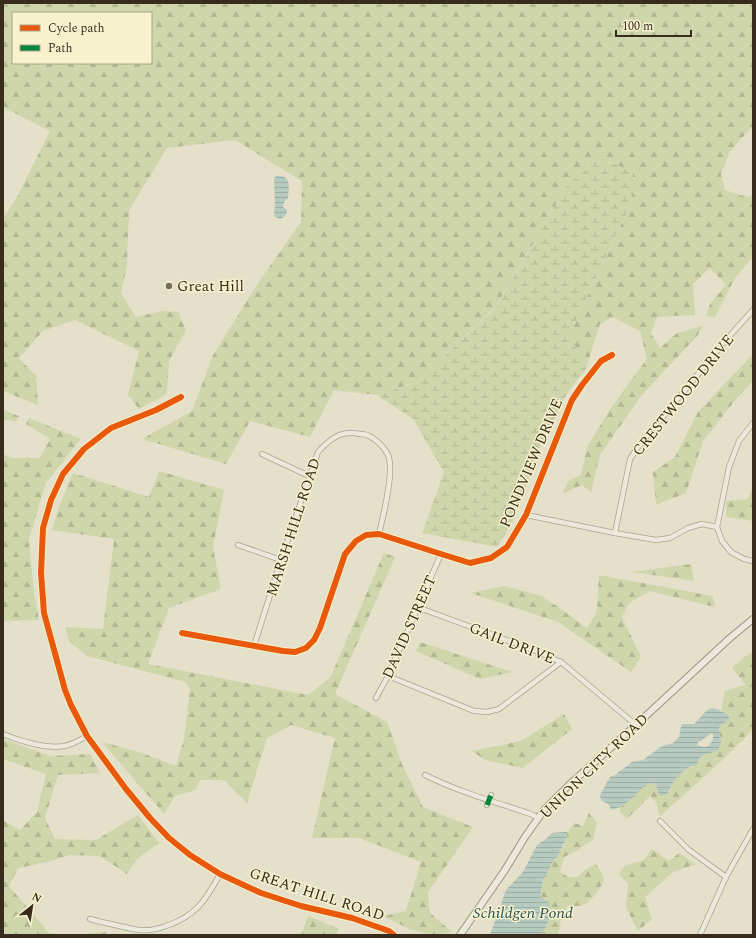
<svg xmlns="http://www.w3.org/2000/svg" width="756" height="938" font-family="Spectral,serif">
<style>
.forest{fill:url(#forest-firs);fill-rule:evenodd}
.wetland{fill:url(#wetland-marsh)}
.water{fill:url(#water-rules);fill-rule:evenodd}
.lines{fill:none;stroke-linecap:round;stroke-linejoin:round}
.street-casing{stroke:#a9a493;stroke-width:6}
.secondary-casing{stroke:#999483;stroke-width:8}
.street{stroke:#ece9dc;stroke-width:4.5}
.secondary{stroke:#ece9dc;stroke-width:6}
.quiet{stroke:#00873e;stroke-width:5;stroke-dasharray:10 5;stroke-linecap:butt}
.cycleway-casing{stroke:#f7f1ce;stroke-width:8}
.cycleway{stroke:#e8590c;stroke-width:6}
.poi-dot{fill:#756c59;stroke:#f7f1ce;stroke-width:1.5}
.labels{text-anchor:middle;stroke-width:3;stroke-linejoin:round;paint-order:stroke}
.poi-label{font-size:15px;fill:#382d1c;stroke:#f7f1ce;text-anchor:start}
.street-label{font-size:15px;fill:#382d1c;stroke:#f7f1ce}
.water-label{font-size:16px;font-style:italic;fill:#2a5558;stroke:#f7f1ce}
</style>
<defs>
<pattern id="forest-firs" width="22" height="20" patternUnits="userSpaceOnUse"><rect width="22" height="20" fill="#d0d6ab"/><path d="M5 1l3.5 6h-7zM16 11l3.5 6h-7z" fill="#b3b893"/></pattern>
<pattern id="wetland-marsh" width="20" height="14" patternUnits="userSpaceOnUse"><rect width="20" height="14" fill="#d0d6ab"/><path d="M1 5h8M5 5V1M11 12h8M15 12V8" fill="none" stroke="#b3b893"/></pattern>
<pattern id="water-rules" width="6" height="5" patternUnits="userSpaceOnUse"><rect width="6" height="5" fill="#b6cac0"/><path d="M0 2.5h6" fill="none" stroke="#9daea4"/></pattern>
</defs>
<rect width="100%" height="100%" fill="#e5e0c9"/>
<g class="forest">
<path d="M3,3H753V126L730,151L721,174L725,190L747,197L753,195V257L735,278L715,317L706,316L710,304L726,285L710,268L693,284L695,315L657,317L651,333L660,348L677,333L703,326L698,335L641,396L600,455L591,492L582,485L562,494L569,480L581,475L587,447L609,411L628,384L647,359L640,331L613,317L600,324L586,369L570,334L612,243L632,202L566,187L497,305L417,382L377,395L334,390L310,437L250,421L226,464L142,439L192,411L213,355L258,283L301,222L302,181L235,140L167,148L129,210L127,265L121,293L136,317L163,311L178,312L186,330L169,361L167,394L139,409L128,395L139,351L75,320L43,331L19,358L36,376L38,405L3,391V218L16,199L50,131L3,107ZM13,13H151V63H13Z"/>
<polygon points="753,354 753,381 736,399 703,441 686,493 656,505 653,472 675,457 698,412"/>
<polygon points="3,410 19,416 16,421 3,420"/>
<polygon points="29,418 81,439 46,483 29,539 34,593 39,620 3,621 3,454 13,458 40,458 50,439 26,424"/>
<path d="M159,471L224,490L213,547L221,589L169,608L148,664L308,695L330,678L384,553L395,557L335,694L387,722L402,764L423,807L473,827L428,892L430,913L452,932C424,938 408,929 384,916L406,911L421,862L359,838H312L335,738L291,725L267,738L247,803L224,780H200L196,790L175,796L164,814L102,742L142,753L176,766L184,739L190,689L186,682L87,656L69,641L65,627L103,629L114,539L52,530L59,507L73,473L149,497Z"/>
<polygon points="753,486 753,521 726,517 726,501 748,499"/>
<polygon points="691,564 694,581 632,572"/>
<polygon points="599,575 713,596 715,607 650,591 629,603 622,617 641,657 631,672 558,622 471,593 504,586 539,595 554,604 587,628 597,611"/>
<polygon points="420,642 512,672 480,679 416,651"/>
<path d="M753,652V729C724,760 692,788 660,816L656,802L650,796L627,819L620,812V807L628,802L639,790L645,785L655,783L657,789L669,792L675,779L687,768L693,767L704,755L713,752L721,742L718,728L727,721L725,713L721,710L725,691L746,685L732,668L744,657Z"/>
<polygon points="564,714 572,729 523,768 485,760 472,751 521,741"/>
<polygon points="3,739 50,756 90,754 100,773 58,775 45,818 55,839 96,840 138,815 159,843 137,859 127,874 100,856 70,855 47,862 18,868 9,886 49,933 69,935 107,932 107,935 3,935 3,820 20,830 37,812 46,774 3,759"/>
<path d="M589,813L597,822L593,840L576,851L564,857L560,872L568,877H578L585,870L596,864L603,875L604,881C598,890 591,904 579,906C576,906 572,906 569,906L561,914L560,928L557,935H541L547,925L550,917L547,901L540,897C542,885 545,874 551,863C557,854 568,844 567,832L575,823L583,826Z"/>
<polygon points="652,849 669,861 679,853 696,864 673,872 645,897 652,919 638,931 626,908 628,884 619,874 625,866 644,860"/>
<polygon points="308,916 339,929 336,935 300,935 303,931"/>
</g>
<polygon class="wetland" points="599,158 633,171 632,202 612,243 570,334 586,369 568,392 540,446 513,522 497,547 422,533 444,472 413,419 377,395 417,382 497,306 566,187"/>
<g class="water">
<path d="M276,176C292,175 289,186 288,198L284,202L283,207L287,210C287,215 284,217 280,219L274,216L275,202L274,179Z"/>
<path d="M712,708C719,709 724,712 729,716V719C726,723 721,724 719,728L721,742L718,750L713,752L704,755L700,758L696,765L687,768L675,779L667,794L661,796L659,794L655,783L645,785L628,802L620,807L612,810C611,809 610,807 609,805C605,801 600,803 600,795L610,777L615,775L632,762L643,760L662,746L673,743L679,737L681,726L683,724H694L707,710ZM712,733L713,735V739L710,745L704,747L697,745L698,742C704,740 706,736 712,733Z"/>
<polygon points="564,832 567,832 567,837 557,857 551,864 543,881 540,897 547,901 549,903 550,911 550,917 547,925 541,935 490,935 506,890 523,872 537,845 546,839 552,833"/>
</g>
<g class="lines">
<g class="street-casing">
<g id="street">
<polyline points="181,397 156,410 111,428 84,449 63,474 51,500 43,528 41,573 44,613 65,690 71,705 87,736 126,789 150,818 169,838 190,855 220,874 261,893 301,906 352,918 389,931 394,935"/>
<polyline points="753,423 739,441 729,467 717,527 722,541 731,552 744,559 753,561"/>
<polyline points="262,454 309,476"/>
<polyline points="526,515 615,533 656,540 670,538 688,528 702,524 717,527"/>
<polyline points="615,533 630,459 638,447 726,340 753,310"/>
<polyline points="238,545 281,560"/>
<polyline points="417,607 536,651 561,662 636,725"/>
<polyline points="182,633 283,651 295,652 306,648 314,640 320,628 345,554 356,541 366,535 379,534 441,554 470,563 491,558 507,547 526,515 572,400 582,385 601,361 612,355"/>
<path d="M254,646L281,560L318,452C330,439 340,430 360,434C363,434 366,434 369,436C376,439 385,448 388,455C395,470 383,517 379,534"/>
<polyline points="388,676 474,711 487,712 499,709 561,662"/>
<polyline points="376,698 388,676 441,554"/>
<path d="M3,734C19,741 46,749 64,746C72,745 80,740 87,736"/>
<path d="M425,775C459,792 495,802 531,814L538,818"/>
<polyline points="487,805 491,795"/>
<polyline points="660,821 689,850 726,877"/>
<path d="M90,919C106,923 122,927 139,930C148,931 158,929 166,926C196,916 206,900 220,874"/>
<polyline points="700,935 726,877 753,829"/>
</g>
</g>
<g class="secondary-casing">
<polyline id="secondary" points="460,935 505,870 525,837 544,810 569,785 636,725 730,638 753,619"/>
</g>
<use href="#street" class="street"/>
<use href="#secondary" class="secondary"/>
<polyline class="quiet" points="487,805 491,795"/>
<g class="cycleway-casing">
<g id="cycleway">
<polyline points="181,397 156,410 111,428 84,449 63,474 51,500 43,528 41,573 44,613 65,690 71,705 87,736 126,789 150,818 169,838 190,855 220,874 261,893 301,906 352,918 389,931 394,935"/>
<polyline points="182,633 283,651 295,652 306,648 314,640 320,628 345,554 356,541 366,535 379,534 441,554 470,563 491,558 507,547 526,515 572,400 582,385 601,361 612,355"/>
</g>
</g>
<use href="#cycleway" class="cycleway"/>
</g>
<circle class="poi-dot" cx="169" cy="286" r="4"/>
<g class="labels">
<g class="poi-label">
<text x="177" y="291">Great Hill</text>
</g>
<g class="street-label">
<text transform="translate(683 395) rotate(-51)" y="5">CRESTWOOD DRIVE</text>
<text transform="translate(531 463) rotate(-67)" y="5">PONDVIEW DRIVE</text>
<text transform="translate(293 527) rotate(-72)" y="5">MARSH HILL ROAD</text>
<text transform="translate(409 627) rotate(-66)" y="5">DAVID STREET</text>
<text transform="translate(512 643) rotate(21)" y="5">GAIL DRIVE</text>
<text transform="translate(594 766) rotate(-44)" y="5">UNION CITY ROAD</text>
<text transform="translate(317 894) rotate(18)" y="5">GREAT HILL ROAD</text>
</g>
<g class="water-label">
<text x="523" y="918">Schildgen Pond</text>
</g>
</g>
<rect width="756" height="938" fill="none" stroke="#382d1c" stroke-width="8"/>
<rect x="12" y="12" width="140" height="52" fill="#f7f1ce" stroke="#aba387"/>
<rect x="20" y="25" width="20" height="6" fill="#e8590c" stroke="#aba387"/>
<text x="48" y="32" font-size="12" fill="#382d1c">Cycle path</text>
<rect x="20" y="45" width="20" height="6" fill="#00873e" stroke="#aba387"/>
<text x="48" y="52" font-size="12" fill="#382d1c">Path</text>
<g transform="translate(32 906) rotate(30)" stroke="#f7f1ce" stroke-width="3" paint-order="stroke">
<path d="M0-3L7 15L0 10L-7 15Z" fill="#382d1c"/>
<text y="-6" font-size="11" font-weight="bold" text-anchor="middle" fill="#382d1c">N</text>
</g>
<path d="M616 30v6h75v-6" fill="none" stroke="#382d1c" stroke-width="2"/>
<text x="622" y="30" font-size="12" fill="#382d1c" stroke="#f7f1ce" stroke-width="3" paint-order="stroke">100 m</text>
</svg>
